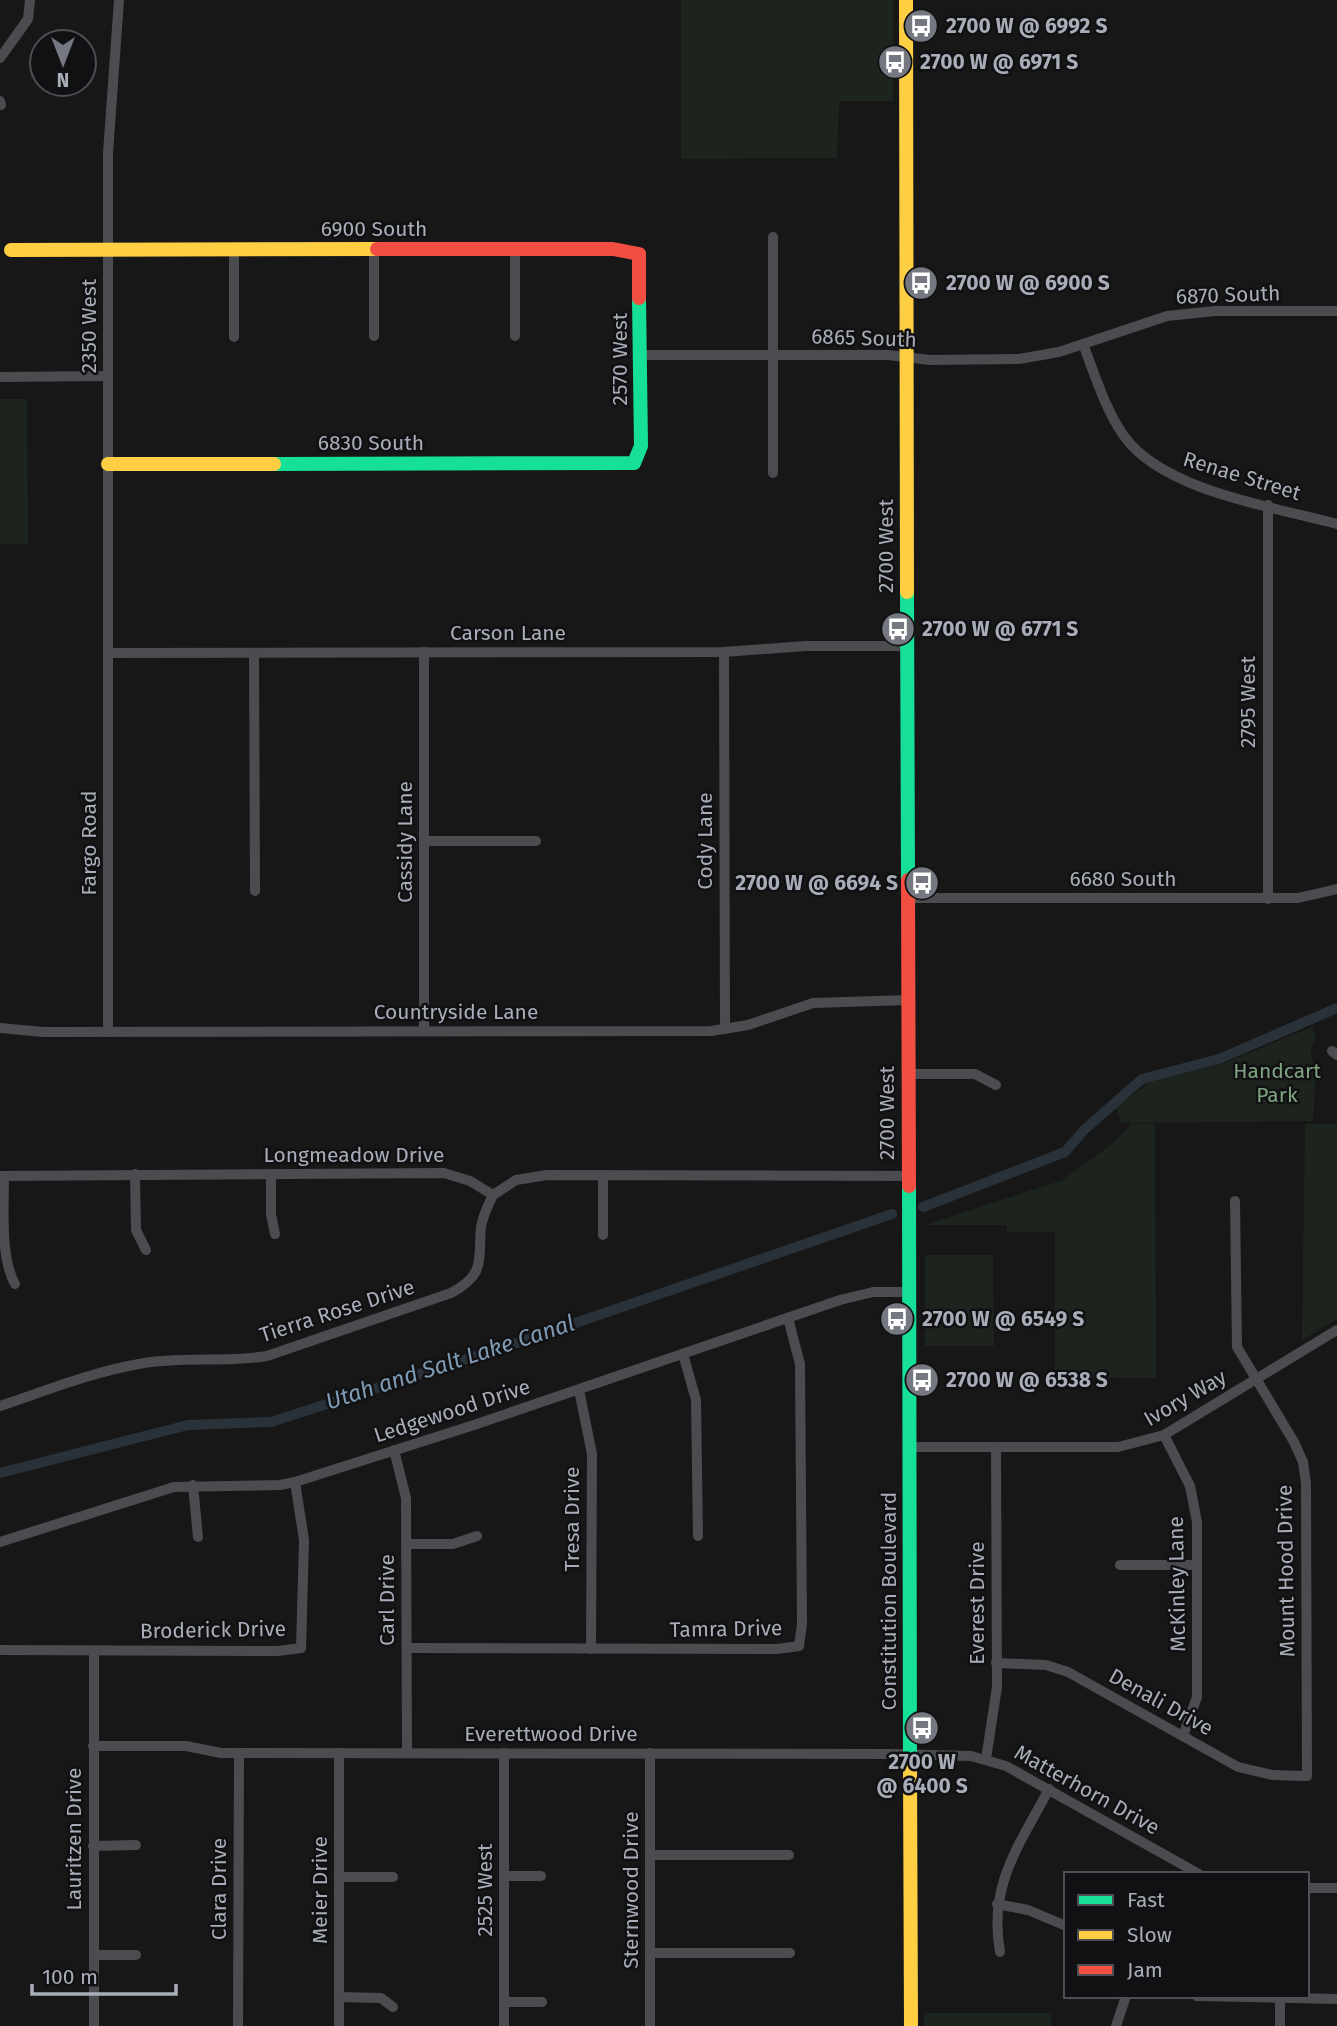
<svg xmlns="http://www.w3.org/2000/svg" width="1337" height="2026" font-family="'Fira Sans',sans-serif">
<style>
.green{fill:#1d241e}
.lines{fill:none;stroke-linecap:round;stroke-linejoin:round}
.canal{stroke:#2a3239;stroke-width:10}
.street{stroke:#4b4c50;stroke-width:10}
.fast{stroke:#16e098;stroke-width:14}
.slow{stroke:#ffcf43;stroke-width:14}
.jam{stroke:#f24e42;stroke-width:14}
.labels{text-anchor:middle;stroke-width:5;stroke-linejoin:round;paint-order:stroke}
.poi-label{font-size:21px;font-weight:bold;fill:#a8adb8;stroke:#111113;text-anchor:start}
.street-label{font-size:21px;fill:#a8adb8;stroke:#111113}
.park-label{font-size:21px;fill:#7fa381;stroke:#111113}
.water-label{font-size:23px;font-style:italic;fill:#7f9bb3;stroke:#111113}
</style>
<rect width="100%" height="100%" fill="#171717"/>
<g class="green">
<polygon points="681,0 893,0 893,101 839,101 837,158 681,159"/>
<polygon points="0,399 27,399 28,544 0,544"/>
<polygon points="1312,1027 1316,1038 1311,1047 1311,1058 1316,1066 1313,1121 1121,1123 1116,1108 1150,1082 1222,1064"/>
<polygon points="1131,1124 1155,1124 1156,1378 1055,1377 1055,1232 1007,1232 1006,1225 925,1225 1063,1180 1112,1144"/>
<polygon points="1305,1124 1337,1124 1337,1319 1302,1340"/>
<polygon points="925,1255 993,1255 994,1346 925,1346"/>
<rect x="924" y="2013" width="127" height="13"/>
</g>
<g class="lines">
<g class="canal">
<polyline points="923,1207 1065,1152 1084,1130 1142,1079 1219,1059 1337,1008"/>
<polyline points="0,1473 188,1425 271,1422 529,1339 892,1214"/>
</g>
<g class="street">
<polyline points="0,58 28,19 30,0"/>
<polyline points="0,101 1,105"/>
<polyline points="773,237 773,473"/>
<polyline points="515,249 515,336"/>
<polyline points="234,250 234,337"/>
<polyline points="374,250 374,336"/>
<path d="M1083,344C1095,375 1105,409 1124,436C1163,491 1274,507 1337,524"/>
<polyline points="642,355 888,355 930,360 1019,359 1059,352 1167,316 1215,311 1337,311"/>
<polyline points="0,377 108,376"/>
<polyline points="1268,505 1268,899"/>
<polyline points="424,652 424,1031"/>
<polyline points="724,652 725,1029"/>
<polyline points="108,653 724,652 806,646 908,646"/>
<polyline points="254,653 255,891"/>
<polyline points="424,841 536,841"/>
<polyline points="908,898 1298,898 1337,889"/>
<polyline points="0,1028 43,1032 711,1031 748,1025 813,1003 908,1000"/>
<polyline points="108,1032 108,153 119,0"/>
<polyline points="1332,1051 1337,1055"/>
<polyline points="908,1074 975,1074 996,1085"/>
<polyline points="135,1174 136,1230 146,1250"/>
<polyline points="271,1174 271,1214 275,1234"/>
<polyline points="603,1175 603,1235"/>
<polyline points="0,1176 444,1173 470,1181 493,1195 516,1180 547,1175 909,1176"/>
<path d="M4,1176C4,1209 0,1257 15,1284"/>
<polyline points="683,1354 696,1400 698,1536"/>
<polyline points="579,1390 592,1454 591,1649"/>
<path d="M0,1406C45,1391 92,1372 139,1364C181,1356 225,1363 267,1356L451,1293C486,1274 478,1261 481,1227C483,1215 488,1205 493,1195"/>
<polyline points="1164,1435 1190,1486 1197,1522 1197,1697 1183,1736"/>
<polyline points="910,1447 1118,1447 1164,1435 1337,1330"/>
<polyline points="394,1450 406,1498 407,1753"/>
<polyline points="193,1485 198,1537"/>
<polyline points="0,1542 174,1487 280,1485 295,1482 474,1425 840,1300 873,1292 909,1292"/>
<polyline points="407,1544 453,1544 477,1536"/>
<polyline points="1120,1565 1197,1565"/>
<polyline points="407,1648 777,1649 799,1646 802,1624 800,1364 788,1318"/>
<polyline points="0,1650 278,1651 301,1648 304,1540 295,1482"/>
<polyline points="94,1651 94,2026"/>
<polyline points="996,1663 1046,1665 1068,1672 1238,1767 1272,1775 1307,1776 1306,1483 1303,1462 1294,1442 1237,1347 1235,1201"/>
<polyline points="93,1746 186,1746 221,1753 891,1754 971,1756 1006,1766 1199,1874"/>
<polyline points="339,1753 339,2026"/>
<polyline points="504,1753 504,2026"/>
<polyline points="650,1753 650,2026"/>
<polyline points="986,1759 997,1687 996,1447"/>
<polyline points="93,1846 136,1845"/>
<polyline points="650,1855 789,1855"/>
<polyline points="504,1876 541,1876"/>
<polyline points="339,1877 393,1877"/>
<polyline points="1307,1888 1337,1888"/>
<polyline points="997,1904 1028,1910 1066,1926"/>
<path d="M1000,1952C988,1885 1019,1846 1049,1789"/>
<polyline points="650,1953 790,1953"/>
<polyline points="94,1955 136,1955"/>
<polyline points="1197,1996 1337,1999"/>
<polyline points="339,1997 381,1998 393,2007"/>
<polyline points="1280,1999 1280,2026"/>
<polyline points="504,2002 542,2002"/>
<polyline points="238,2026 239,1753"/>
<polyline points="1116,2026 1126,1996"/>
</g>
<g class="fast">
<polyline points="274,464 634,463 641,446 639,298"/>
<polyline points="907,592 908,880"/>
<polyline points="909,1186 910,1764"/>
</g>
<g class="slow">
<polyline points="906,0 907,592"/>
<polyline points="11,250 377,249"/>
<polyline points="108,464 274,464"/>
<polyline points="910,1764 911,2026"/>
</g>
<g class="jam">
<polyline points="377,249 613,249 639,254 639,298"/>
<polyline points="908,880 909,1186"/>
</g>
</g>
<defs>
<g id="bus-disc" transform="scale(1.75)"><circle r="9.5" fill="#757880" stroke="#111113"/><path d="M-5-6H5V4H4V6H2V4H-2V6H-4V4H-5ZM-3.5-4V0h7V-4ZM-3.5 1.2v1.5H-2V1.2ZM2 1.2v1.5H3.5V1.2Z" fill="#fff"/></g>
</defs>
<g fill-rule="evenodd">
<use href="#bus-disc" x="921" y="26"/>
<use href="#bus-disc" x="895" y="62"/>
<use href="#bus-disc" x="921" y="283"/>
<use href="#bus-disc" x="898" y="629"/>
<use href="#bus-disc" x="922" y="883"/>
<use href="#bus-disc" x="897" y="1319"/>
<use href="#bus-disc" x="922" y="1380"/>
<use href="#bus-disc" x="922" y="1728"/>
</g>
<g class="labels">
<g class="poi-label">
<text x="946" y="33">2700 W @ 6992 S</text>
<text x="920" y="69">2700 W @ 6971 S</text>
<text x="946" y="290">2700 W @ 6900 S</text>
<text x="922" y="636">2700 W @ 6771 S</text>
<text x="898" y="890" text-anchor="end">2700 W @ 6694 S</text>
<text x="922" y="1326">2700 W @ 6549 S</text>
<text x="946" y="1387">2700 W @ 6538 S</text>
<text x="922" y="1769" text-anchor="middle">2700 W<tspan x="922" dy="24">@ 6400 S</tspan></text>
</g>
<g class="street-label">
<text x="374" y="236">6900 South</text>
<text transform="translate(1228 295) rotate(-2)" y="7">6870 South</text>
<text transform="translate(89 326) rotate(-90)" y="7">2350 West</text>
<text transform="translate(864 338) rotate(2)" y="7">6865 South</text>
<text transform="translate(620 359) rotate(-90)" y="7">2570 West</text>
<text x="371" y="450">6830 South</text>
<text transform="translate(1242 476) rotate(17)" y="7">Renae Street</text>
<text transform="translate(886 546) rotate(-90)" y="7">2700 West</text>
<text x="508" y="640">Carson Lane</text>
<text transform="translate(1248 702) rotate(-90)" y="7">2795 West</text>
<text transform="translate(705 841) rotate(-90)" y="7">Cody Lane</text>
<text transform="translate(405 842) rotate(-90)" y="7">Cassidy Lane</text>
<text transform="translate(89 843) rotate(-90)" y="7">Fargo Road</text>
<text x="1123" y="886">6680 South</text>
<text x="456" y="1019">Countryside Lane</text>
<text transform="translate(887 1113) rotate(-90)" y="7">2700 West</text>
<text x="354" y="1162">Longmeadow Drive</text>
<text transform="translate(337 1311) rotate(-18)" y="7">Tierra Rose Drive</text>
<text transform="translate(1185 1398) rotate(-30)" y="7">Ivory Way</text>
<text transform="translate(452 1411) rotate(-18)" y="7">Ledgewood Drive</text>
<text transform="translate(572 1519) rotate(-90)" y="7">Tresa Drive</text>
<text transform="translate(1286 1571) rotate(-91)" y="7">Mount Hood Drive</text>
<text transform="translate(1177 1584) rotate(-91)" y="7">McKinley Lane</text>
<text transform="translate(387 1600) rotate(-90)" y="7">Carl Drive</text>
<text transform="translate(889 1601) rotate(-90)" y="7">Constitution Boulevard</text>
<text transform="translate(977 1603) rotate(-90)" y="7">Everest Drive</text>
<text transform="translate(726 1629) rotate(-1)" y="7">Tamra Drive</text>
<text transform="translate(213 1630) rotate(-1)" y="7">Broderick Drive</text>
<text transform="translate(1161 1702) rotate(29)" y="7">Denali Drive</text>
<text x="551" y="1741">Everettwood Drive</text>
<text transform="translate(1087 1790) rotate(29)" y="7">Matterhorn Drive</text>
<text transform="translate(74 1839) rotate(-90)" y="7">Lauritzen Drive</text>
<text transform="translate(219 1889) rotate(-90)" y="7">Clara Drive</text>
<text transform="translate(320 1890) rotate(-90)" y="7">Meier Drive</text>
<text transform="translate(485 1890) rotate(-90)" y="7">2525 West</text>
<text transform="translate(631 1890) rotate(-90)" y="7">Sternwood Drive</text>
</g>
<g class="park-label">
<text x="1277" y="1078">Handcart<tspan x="1277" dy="24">Park</tspan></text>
</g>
<g class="water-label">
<text transform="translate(450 1362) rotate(-18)" y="8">Utah and Salt Lake Canal</text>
</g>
</g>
<rect x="1064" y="1872" width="245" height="126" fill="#111113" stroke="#4d4f55" stroke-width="2"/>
<rect x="1078" y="1895" width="35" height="10" fill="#16e098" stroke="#4d4f55" stroke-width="2"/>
<text x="1127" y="1907" font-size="21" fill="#a8adb8">Fast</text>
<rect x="1078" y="1930" width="35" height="10" fill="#ffcf43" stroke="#4d4f55" stroke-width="2"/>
<text x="1127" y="1942" font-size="21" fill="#a8adb8">Slow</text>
<rect x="1078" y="1965" width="35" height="10" fill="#f24e42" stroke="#4d4f55" stroke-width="2"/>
<text x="1127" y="1977" font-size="21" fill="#a8adb8">Jam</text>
<g transform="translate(63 63) rotate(180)"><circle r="33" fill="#111113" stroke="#4d4f55" stroke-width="2"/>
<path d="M0-5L12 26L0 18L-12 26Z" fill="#757880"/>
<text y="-10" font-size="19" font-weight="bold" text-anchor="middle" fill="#a8adb8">N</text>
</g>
<path d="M32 1984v10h144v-10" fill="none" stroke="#a8adb8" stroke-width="3.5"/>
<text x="42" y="1984" font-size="21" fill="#a8adb8" stroke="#111113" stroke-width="5" paint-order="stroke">100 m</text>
</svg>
